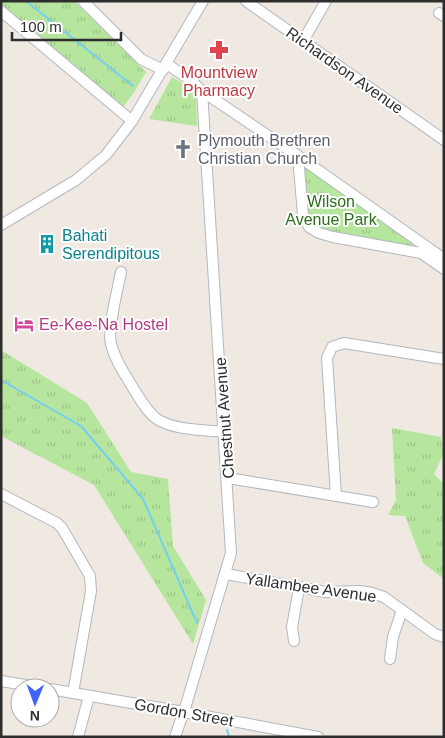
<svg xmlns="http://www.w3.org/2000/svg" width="445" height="738" font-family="Helvetica,sans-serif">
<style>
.park{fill:url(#park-tufts)}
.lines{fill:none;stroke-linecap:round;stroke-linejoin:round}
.stream{stroke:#75cff0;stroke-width:2}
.minor-casing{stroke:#b4b7c1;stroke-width:12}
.minor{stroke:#fff;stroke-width:10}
.labels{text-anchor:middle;stroke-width:4;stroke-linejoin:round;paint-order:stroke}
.street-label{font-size:16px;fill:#2e2e2e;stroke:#fff}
.health-label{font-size:16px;fill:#be3a42;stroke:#fff}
.worship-label{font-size:16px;fill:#5b616d;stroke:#fff;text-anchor:start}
.park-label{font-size:16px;fill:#2c6e1b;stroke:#fff}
.culture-label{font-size:16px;fill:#0d838f;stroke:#fff;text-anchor:start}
.hotel-label{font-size:16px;fill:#b23c85;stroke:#fff;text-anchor:start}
</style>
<defs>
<pattern id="park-tufts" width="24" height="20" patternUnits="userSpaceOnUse" patternTransform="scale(1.25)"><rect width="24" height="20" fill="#b6e59e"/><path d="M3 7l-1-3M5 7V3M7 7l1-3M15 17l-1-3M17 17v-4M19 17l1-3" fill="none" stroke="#9dc588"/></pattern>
</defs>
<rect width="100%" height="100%" fill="#efe9e1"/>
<g class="park">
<polygon points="1,1 74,1 146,72 133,94 122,108 1,6"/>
<polygon points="172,77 190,88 196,94 197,126 149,119"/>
<polygon points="305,165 411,240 412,245 410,246 321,232 307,220 303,167"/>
<polygon points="1,350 87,403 131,472 168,479 173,546 206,600 193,644 94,485 1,436"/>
<polygon points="392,428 441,437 443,455 434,474 444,484 444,579 423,563 405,516 388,515 396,500"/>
</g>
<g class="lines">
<g class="stream">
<polyline points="26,1 133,86"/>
<polyline points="1,380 81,426 143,499 197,623"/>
<polyline points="227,730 229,737"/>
</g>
<g class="minor-casing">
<g id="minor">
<polyline points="83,1 141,59 163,70"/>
<polyline points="246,1 444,140"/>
<polyline points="1,11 132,121"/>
<polyline points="439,13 444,16"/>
<polyline points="303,41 326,1"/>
<polyline points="167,64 189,79 202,91 298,156 444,259"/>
<polyline points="298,156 303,215 309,227 319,233 333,237 421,253 444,269"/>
<polyline points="1,225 76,180 106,155 132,121 203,1"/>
<path d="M121,272C118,289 107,328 111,344C115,361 125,374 133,388C140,399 147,412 157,419C173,430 205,430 225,432"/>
<polyline points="228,478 373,502"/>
<polyline points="1,494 57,523 62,528 90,576 91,591 73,693"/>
<polyline points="336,496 327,358 332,347 344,343 444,359"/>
<polyline points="226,574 326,592 360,591 372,593 384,597 435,634 444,637"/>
<polyline points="294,641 292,627 299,588"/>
<polyline points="390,659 393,637 402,610"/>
<polyline points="1,681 44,688"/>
<polyline points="50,689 184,712 318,737"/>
<polyline points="78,737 89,696"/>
<polyline points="175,737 186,705 231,553 202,91"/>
</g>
</g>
<use href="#minor" class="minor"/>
</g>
<defs>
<g id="pharmacy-bare" transform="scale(1.5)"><path d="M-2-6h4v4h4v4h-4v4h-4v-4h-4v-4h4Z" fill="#e0444e" stroke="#fff" stroke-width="2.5" paint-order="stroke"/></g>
<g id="church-bare" transform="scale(1.5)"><path d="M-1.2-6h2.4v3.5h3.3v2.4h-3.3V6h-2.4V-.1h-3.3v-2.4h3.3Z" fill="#6b7280" stroke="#fff" stroke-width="2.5" paint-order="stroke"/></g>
<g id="building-bare" transform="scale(1.5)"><path d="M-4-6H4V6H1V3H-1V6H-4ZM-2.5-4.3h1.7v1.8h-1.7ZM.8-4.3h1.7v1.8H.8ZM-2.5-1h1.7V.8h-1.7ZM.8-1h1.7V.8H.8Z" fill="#0f9aa8" stroke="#fff" stroke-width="2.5" paint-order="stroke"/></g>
<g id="hotel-bare" transform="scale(1.5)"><path d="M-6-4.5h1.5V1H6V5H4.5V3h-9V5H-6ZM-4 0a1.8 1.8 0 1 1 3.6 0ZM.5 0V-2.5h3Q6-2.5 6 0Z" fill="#d1479c" stroke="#fff" stroke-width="2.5" paint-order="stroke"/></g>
</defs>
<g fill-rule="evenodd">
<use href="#pharmacy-bare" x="219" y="50"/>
<use href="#church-bare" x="183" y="149"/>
<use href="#building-bare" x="47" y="244"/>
<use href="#hotel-bare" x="24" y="324"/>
</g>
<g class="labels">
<g class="street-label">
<text transform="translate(345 70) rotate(35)" y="6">Richardson Avenue</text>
<text transform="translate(224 418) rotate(-94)" y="6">Chestnut Avenue</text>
<text transform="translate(311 587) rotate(8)" y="6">Yallambee Avenue</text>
<text transform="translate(184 712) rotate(10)" y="6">Gordon Street</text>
</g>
<g class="health-label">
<text x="219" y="78">Mountview<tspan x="219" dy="18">Pharmacy</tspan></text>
</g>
<g class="worship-label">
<text x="198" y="146">Plymouth Brethren<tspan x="198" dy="18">Christian Church</tspan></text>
</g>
<g class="park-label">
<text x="331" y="207">Wilson<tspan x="331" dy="18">Avenue Park</tspan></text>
</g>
<g class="culture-label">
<text x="62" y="241">Bahati<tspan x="62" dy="18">Serendipitous</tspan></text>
</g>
<g class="hotel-label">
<text x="39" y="330">Ee-Kee-Na Hostel</text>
</g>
</g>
<rect width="445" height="738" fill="none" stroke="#2e2e2e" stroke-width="5"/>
<g transform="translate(35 703) rotate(181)"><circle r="24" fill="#ffffff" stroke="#ababab"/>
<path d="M0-4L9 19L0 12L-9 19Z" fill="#4264fb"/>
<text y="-8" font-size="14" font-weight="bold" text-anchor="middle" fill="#2e2e2e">N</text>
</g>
<path d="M12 32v8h109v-8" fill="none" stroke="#2e2e2e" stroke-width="2.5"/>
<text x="20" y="32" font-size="15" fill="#2e2e2e" stroke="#ffffff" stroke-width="4" paint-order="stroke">100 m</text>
</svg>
